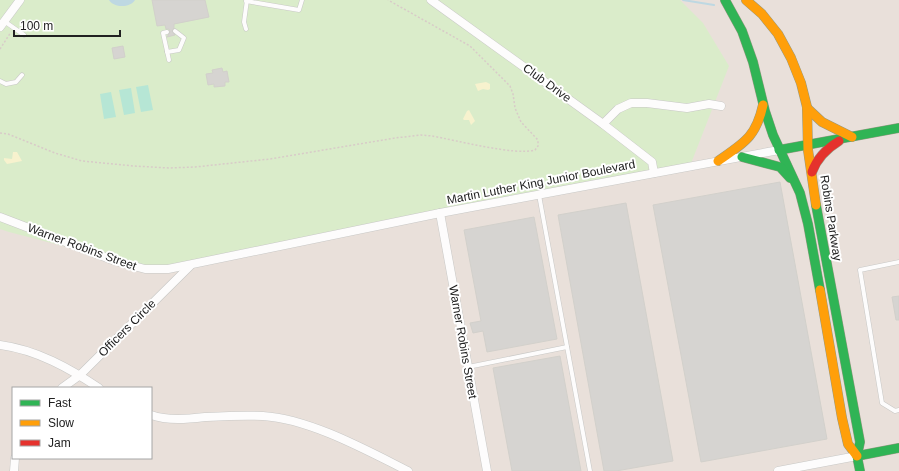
<svg xmlns="http://www.w3.org/2000/svg" width="899" height="471" font-family="Arial,sans-serif">
<style>
.military{fill:#e9e0da;fill-rule:evenodd}
.grass{fill:#daecca}
.sand{fill:#f7f2ce}
.pitch{fill:#b6e6d5}
.water{fill:#bed8e2}
.lines{fill:none;stroke-linecap:round;stroke-linejoin:round}
.stream{stroke:#bed8e2;stroke-width:2}
.building{fill:#d6d4d1;stroke:#d2d0cb}
.lane-casing{stroke:#c8c8c6;stroke-width:5}
.street-casing{stroke:#c8c8c6;stroke-width:9}
.fast-casing{stroke:#969982;stroke-width:10}
.slow-casing{stroke:#969982;stroke-width:10}
.jam-casing{stroke:#969982;stroke-width:10}
.path{stroke:#d8cbc8;stroke-width:1.5;stroke-dasharray:2 2;stroke-linecap:butt}
.lane{stroke:#fdfcfc;stroke-width:4}
.street{stroke:#fdfcfc;stroke-width:8}
.fast{stroke:#30b455;stroke-width:9}
.slow{stroke:#ff9f0a;stroke-width:9}
.jam{stroke:#e5322d;stroke-width:9}
.labels{text-anchor:middle;stroke-width:4;stroke-linejoin:round;paint-order:stroke}
.street-label{font-size:12px;fill:#212121;stroke:#fff}
</style>
<rect width="100%" height="100%" fill="#efeeea"/>
<path class="military" d="M0,0H899V471H0ZM13,388H151V458H13Z"/>
<polygon class="grass" points="0,0 680,0 703,23 729,66 690,166 152,269 9,232 0,229"/>
<g class="sand">
<polygon points="486,82 490,84 490,89 488,90 483,89 478,91 475,84"/>
<polygon points="469,110 475,121 471,125 469,120 464,120 463,119 467,111"/>
<polygon points="13,152 17,152 22,161 7,164 4,160 4,158 12,159"/>
</g>
<g class="pitch">
<polygon points="148,85 153,110 141,112 136,87"/>
<polygon points="131,88 135,113 124,115 119,90"/>
<polygon points="111,92 116,117 104,119 100,94"/>
</g>
<path class="water" d="M109,0H135C130,8 114,8 109,0Z"/>
<g class="lines">
<polyline class="stream" points="683,0 714,5"/>
</g>
<g class="building">
<polygon points="152,0 205,0 209,17 174,24 174,28 172,31 175,35 167,37 170,32 169,29 166,29 165,25 157,26"/>
<polygon points="123,46 125,57 114,59 112,48"/>
<polygon points="222,68 223,72 227,71 229,82 225,82 225,86 214,87 214,84 208,85 206,74 213,73 212,70"/>
<polygon points="780,182 827,439 701,462 653,205"/>
<polygon points="626,203 673,461 616,471 604,471 558,215"/>
<polygon points="534,217 557,339 487,352 483,331 473,333 470,323 481,321 464,230"/>
<polygon points="899,296 899,320 896,320 892,297"/>
<polygon points="560,356 581,471 512,471 493,368"/>
</g>
<g class="lines">
<g class="lane-casing">
<g id="lane">
<polyline points="246,1 299,10 302,0"/>
<polyline points="4,21 24,35"/>
<polyline points="246,29 244,22 247,0"/>
<polyline points="167,32 163,33 169,60"/>
<polyline points="167,52 179,50 184,38 175,31"/>
<polyline points="0,81 6,84 16,82 22,75"/>
<polyline points="539,195 590,471"/>
<polyline points="899,262 860,270 882,403 895,411 899,410"/>
<polyline points="468,367 567,347"/>
</g>
</g>
<g class="street-casing">
<g id="street">
<polyline points="431,0 603,124 652,162 654,173"/>
<polyline points="0,27 20,0"/>
<polyline points="603,124 618,109 631,103 647,103 687,108 709,104 721,106"/>
<polyline points="440,213 487,471"/>
<polyline points="0,217 115,261 145,269 168,269 440,213 779,150"/>
<path d="M0,345C37,350 69,368 99,388"/>
<polyline points="62,388 80,375 190,266"/>
<path d="M151,415C168,421 188,419 205,417C225,416 244,415 263,416C310,419 366,450 408,471"/>
<polyline points="14,471 15,458"/>
<polyline points="778,471 857,456"/>
</g>
</g>
<g class="fast-casing">
<g id="fast">
<polyline points="725,0 742,31 753,62 765,111 773,135 800,193 808,224 820,290"/>
<polyline points="779,150 899,128"/>
<polyline points="742,157 780,167 790,178"/>
<polyline points="816,205 860,442 857,456 860,471"/>
<polyline points="857,456 899,448"/>
</g>
</g>
<g class="slow-casing">
<g id="slow">
<polyline points="746,0 762,14 778,34 791,58 801,83 807,107 808,150 816,205"/>
<polyline points="807,108 822,122 852,137"/>
<path d="M718,161C744,143 756,137 763,105"/>
<polyline points="820,290 842,418 848,444 857,456"/>
</g>
</g>
<g class="jam-casing">
<path id="jam" d="M812,172C817,158 826,149 839,141"/>
</g>
<g class="path">
<polyline points="0,49 11,32"/>
<path d="M0,133L8,134L55,153L82,161L134,166L169,168L195,167L270,159L395,138L421,135L432,136C455,140 516,156 535,150L538,146V140L521,122L515,108L513,94L510,86L470,46L388,0"/>
</g>
<use href="#lane" class="lane"/>
<use href="#street" class="street"/>
<use href="#fast" class="fast"/>
<use href="#slow" class="slow"/>
<use href="#jam" class="jam"/>
</g>
<g class="labels">
<g class="street-label">
<text transform="translate(547 83) rotate(36)" y="4">Club Drive</text>
<text transform="translate(541 182) rotate(-11)" y="4">Martin Luther King Junior Boulevard</text>
<text transform="translate(831 218) rotate(81)" y="4">Robins Parkway</text>
<text transform="translate(82 247) rotate(20)" y="4">Warner Robins Street</text>
<text transform="translate(127 328) rotate(-45)" y="4">Officers Circle</text>
<text transform="translate(463 342) rotate(80)" y="4">Warner Robins Street</text>
</g>
</g>
<rect x="12" y="387" width="140" height="72" fill="#ffffff" stroke="#a6a6a6"/>
<rect x="20" y="400" width="20" height="6" fill="#30b455" stroke="#a6a6a6"/>
<text x="48" y="407" font-size="12" fill="#212121">Fast</text>
<rect x="20" y="420" width="20" height="6" fill="#ff9f0a" stroke="#a6a6a6"/>
<text x="48" y="427" font-size="12" fill="#212121">Slow</text>
<rect x="20" y="440" width="20" height="6" fill="#e5322d" stroke="#a6a6a6"/>
<text x="48" y="447" font-size="12" fill="#212121">Jam</text>
<path d="M14 30v6h106v-6" fill="none" stroke="#212121" stroke-width="2"/>
<text x="20" y="30" font-size="12" fill="#212121" stroke="#ffffff" stroke-width="3" paint-order="stroke">100 m</text>
</svg>
